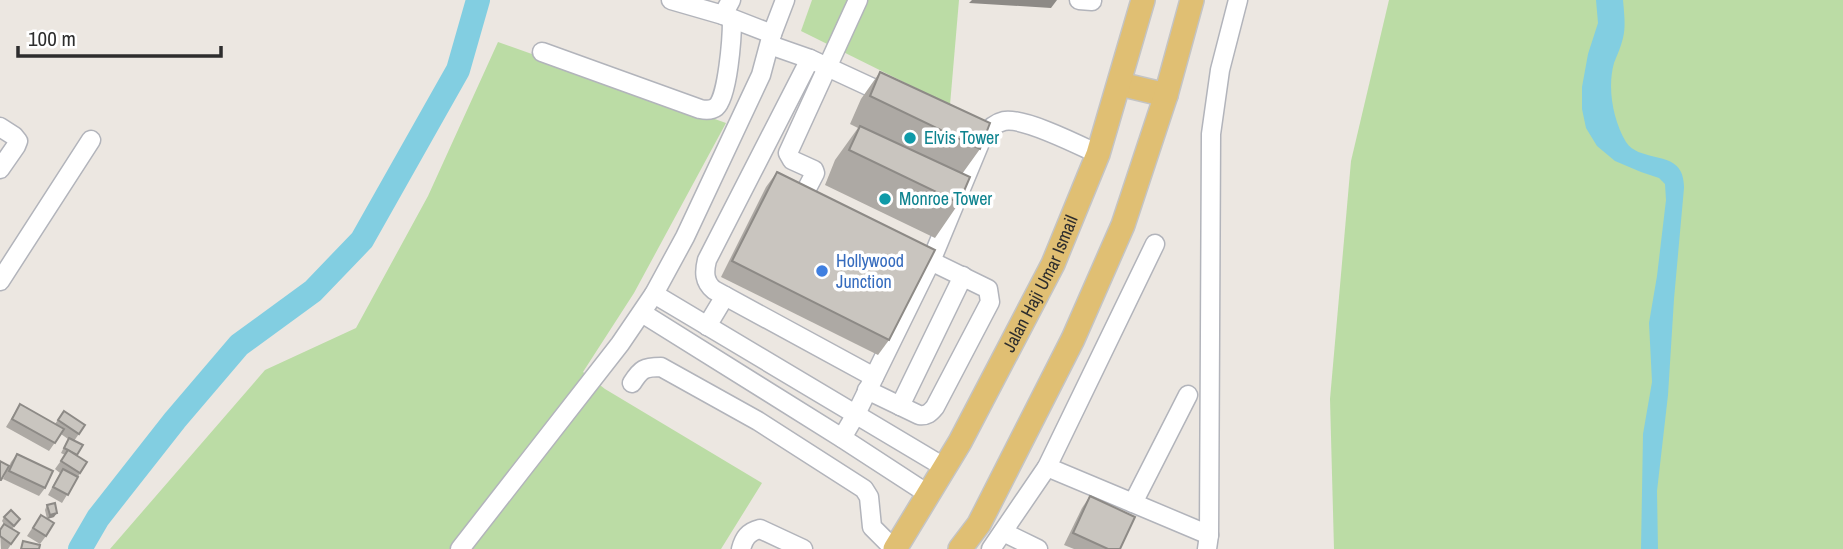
<svg xmlns="http://www.w3.org/2000/svg" width="1843" height="549" font-family="'Archivo Narrow',sans-serif">
<style>
.green{fill:#bbdca5}
.water{fill:#82cee1}
.lines{fill:none;stroke-linecap:round;stroke-linejoin:round}
.river{stroke:#82cee1;stroke-width:24}
.minor-casing{stroke:#b2b4bb;stroke-width:21}
.major-casing{stroke:#c4c4c4;stroke-width:26}
.minor{stroke:#fff;stroke-width:18}
.major{stroke:#e0bf73;stroke-width:23}
.wall{fill:#ada9a4}
.shaded-wall{fill:#8d8a86}
.building{fill:#c9c5bf;stroke:#8d8a86;stroke-width:2}
.culture-dot{fill:#0f9aa8;stroke:#fff;stroke-width:2.5}
.shop-dot{fill:#3f7fe0;stroke:#fff;stroke-width:2.5}
.labels{text-anchor:middle;stroke-width:7;stroke-linejoin:round;paint-order:stroke}
.culture-label{font-size:18px;fill:#0d838f;stroke:#fff;text-anchor:start}
.shop-label{font-size:18px;fill:#366cbe;stroke:#fff;text-anchor:start}
.street-label{font-size:18px;fill:#2d2d2d;stroke:#fff}
</style>
<rect width="100%" height="100%" fill="#ece7e1"/>
<g class="green">
<polygon points="812,0 959,0 950,105 801,31"/>
<polygon points="1389,0 1843,0 1843,549 1334,549 1330,399 1351,161"/>
<polygon points="498,42 726,123 634,293 583,372 605,389 762,483 721,549 110,549 265,370 356,328 428,196"/>
</g>
<path class="water" d="M1596,0H1623C1624,12 1626,26 1623,38C1621,47 1617,55 1614,63C1607,88 1613,120 1626,142C1638,161 1672,152 1681,172C1683,176 1684,183 1684,188L1674,299L1668,395L1657,491L1658,549H1641L1643,434L1652,382L1649,323L1657,276L1666,200L1665,184L1659,178L1641,172L1615,161L1597,146L1586,128L1582,109V87L1588,54L1598,23Z"/>
<g class="lines">
<polyline class="river" points="80,549 98,518 175,420 239,345 313,291 362,240 458,70 478,0"/>
<g class="minor-casing">
<g id="minor">
<polyline points="671,0 723,15 772,34"/>
<polyline points="1079,0 1092,1"/>
<polyline points="723,15 731,0"/>
<polyline points="770,45 810,59 890,96"/>
<path d="M542,52L700,109C705,110 711,111 716,107C728,97 732,37 732,20"/>
<path d="M810,59L707,260C704,272 704,282 714,290L874,377"/>
<polyline points="0,127 14,136 18,141 16,146 0,169"/>
<polyline points="811,203 802,198 815,173 814,170 792,160 788,153 858,0"/>
<polyline points="0,281 91,140"/>
<polyline points="654,294 944,467"/>
<polyline points="642,313 842,438 928,494"/>
<polyline points="707,326 725,296"/>
<path d="M632,383C641,369 644,367 661,367L758,421L864,489L869,497L872,527L894,549"/>
<path d="M867,390L919,415C927,416 930,413 935,407L990,302L988,289L908,250"/>
<polyline points="900,406 963,276"/>
<path d="M842,438L856,414L931,261L982,138C987,131 995,123 1004,121C1023,117 1079,145 1098,154"/>
<polyline points="1047,467 1133,503 1188,395"/>
<polyline points="1133,503 1209,535"/>
<polyline points="1003,532 1038,549"/>
<polyline points="460,549 620,344 654,294 685,237 761,75 772,34 785,0"/>
<path d="M741,549C744,538 748,532 760,529L803,549"/>
<polyline points="991,549 1047,467 1155,244"/>
<polyline points="1207,549 1209,535 1211,134 1220,70 1238,0"/>
</g>
</g>
<g class="major-casing">
<g id="major">
<polyline points="1120,84 1166,95"/>
<path id="s1" d="M895,549L960,442L1053,264L1098,154L1143,0"/>
<polyline points="960,549 979,524 1073,339 1123,225 1166,95 1192,0"/>
</g>
</g>
<use href="#minor" class="minor"/>
<use href="#major" class="major"/>
</g>
<g class="wall">
<polygon points="880,72 980,149 962,174 959,203 935,238 825,185 835,160 858,128 850,124 861,99"/>
<polygon points="777,172 889,340 878,355 721,277 766,187"/>
<polygon points="20,404 55,424 64,411 85,425 74,441 77,456 87,462 62,503 48,495 60,473 55,469 65,455 61,453 68,439 61,434 49,451 6,427"/>
<polygon points="17,454 45,488 39,496 3,479 11,462"/>
<polygon points="1090,496 1120,549 1074,549 1064,545 1082,508"/>
<polygon points="47,505 54,517 47,519 46,536 40,544 27,536 41,515 47,519 45,510"/>
<polygon points="4,517 20,519 12,529 19,533 8,549 1,549 0,530 4,524 2,521"/>
</g>
<g class="shaded-wall">
<polygon points="972,0 1057,0 1051,8 969,3"/>
<polygon points="57,513 54,517 47,519 50,515"/>
</g>
<g class="building">
<polygon points="880,72 990,123 980,149 870,96"/>
<polygon points="860,126 970,177 959,203 849,150"/>
<polygon points="777,172 935,250 889,340 732,261"/>
<polygon points="20,404 64,429 55,443 12,419"/>
<polygon points="64,411 85,425 79,434 58,420"/>
<polygon points="69,438 83,445 77,455 64,448"/>
<polygon points="68,450 87,462 80,473 61,461"/>
<polygon points="17,454 53,471 45,488 9,471"/>
<polygon points="0,461 9,466 1,480 0,480"/>
<polygon points="63,469 78,477 68,495 53,487"/>
<polygon points="1090,496 1135,517 1120,549 1108,549 1073,533"/>
<polygon points="55,503 57,513 50,515 47,505"/>
<polygon points="11,510 20,519 14,526 4,517"/>
<polygon points="41,515 54,523 46,536 33,528"/>
<polygon points="4,524 19,533 11,544 0,536 0,530"/>
<polygon points="23,541 40,545 39,549 21,549"/>
</g>
<g class="culture-dot">
<circle cx="910" cy="138" r="7"/>
<circle cx="885" cy="199" r="7"/>
</g>
<circle class="shop-dot" cx="822" cy="271" r="7"/>
<g class="labels">
<g class="culture-label">
<text x="924" y="144">Elvis Tower</text>
<text x="899" y="205">Monroe Tower</text>
</g>
<g class="shop-label">
<text x="836" y="267">Hollywood<tspan x="836" dy="21">Junction</tspan></text>
</g>
<g class="street-label">
<text dy="6" stroke="none"><textPath href="#s1" startOffset="303">Jalan Haji Umar Ismail</textPath></text>
</g>
</g>
<path d="M18 46v10h203v-10" fill="none" stroke="#2d2d2d" stroke-width="3.5"/>
<text x="28" y="46" font-size="21" fill="#2d2d2d" stroke="#ffffff" stroke-width="5" paint-order="stroke">100 m</text>
</svg>
